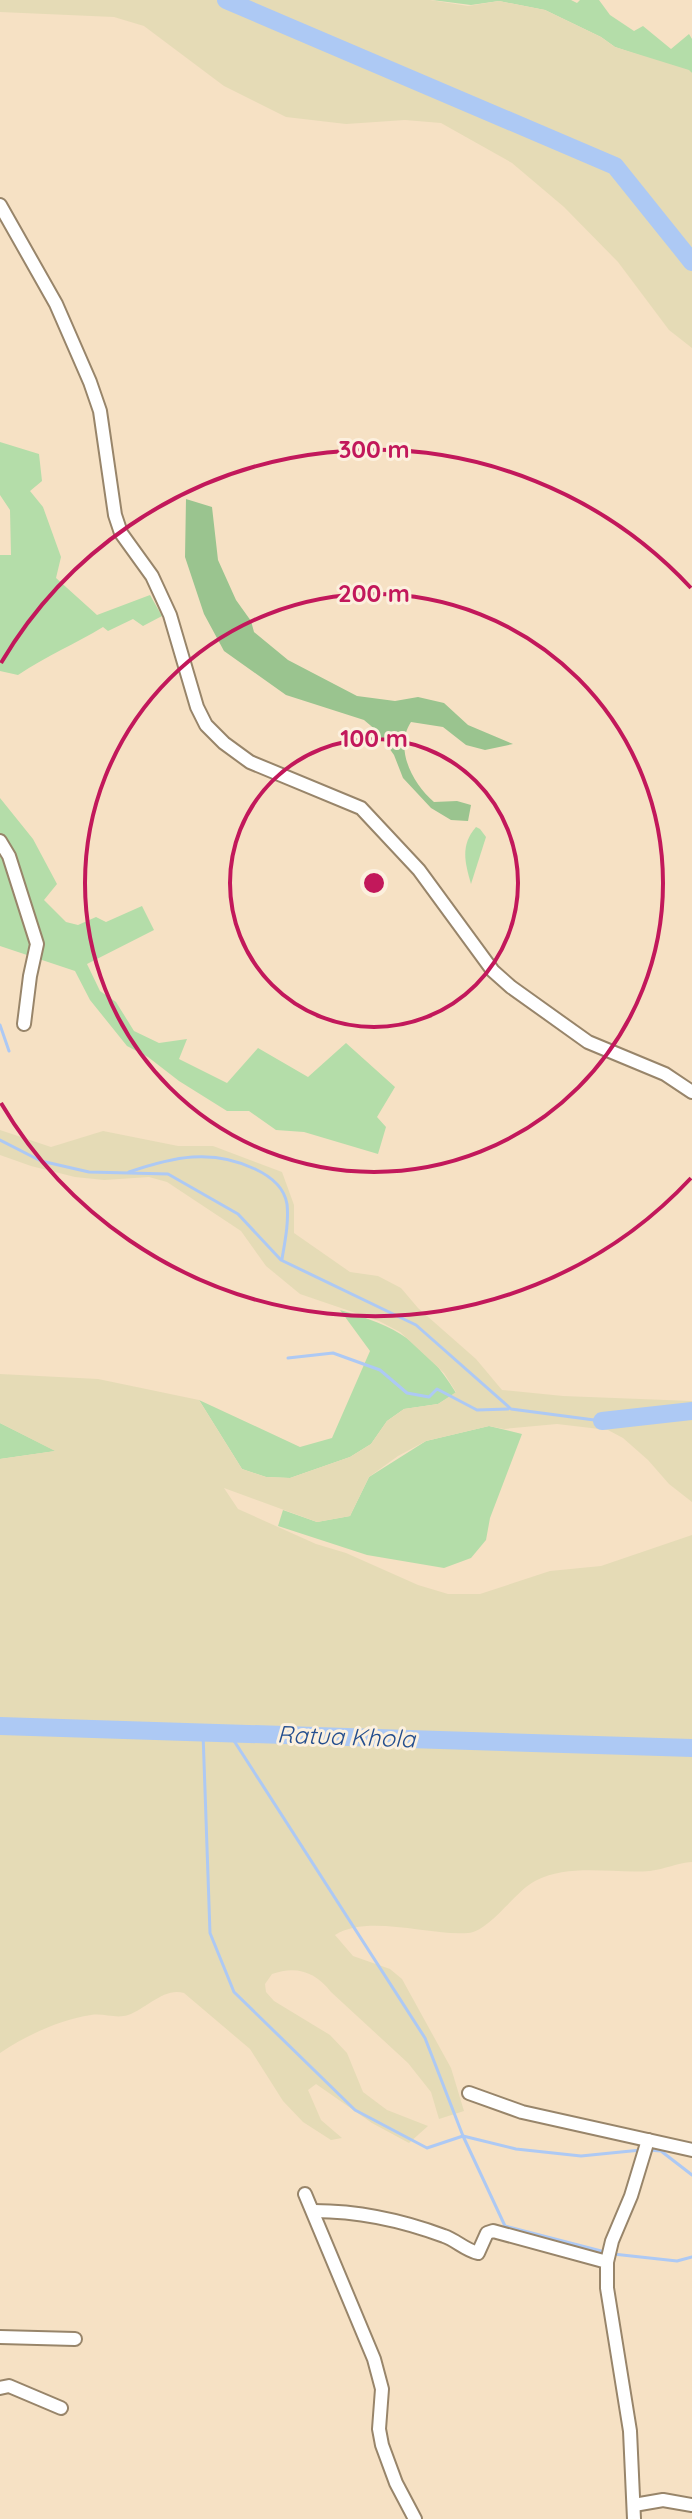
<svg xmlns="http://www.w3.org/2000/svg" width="692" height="2519" font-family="Quicksand,sans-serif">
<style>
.green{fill:#b4dda9}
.forest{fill:#9ac48f}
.sand{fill:#e5dbb6}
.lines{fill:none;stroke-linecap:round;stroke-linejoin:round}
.stream{stroke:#adc9f4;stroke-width:3}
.river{stroke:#adc9f4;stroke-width:18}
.minor-casing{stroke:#98856a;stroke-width:16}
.minor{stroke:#fff;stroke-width:12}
.ring{fill:none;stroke:#c2185b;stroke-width:4}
.labels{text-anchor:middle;stroke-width:6;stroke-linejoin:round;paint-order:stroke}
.water-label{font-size:24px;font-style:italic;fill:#244e8e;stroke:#fcf0de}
.centre{fill:#c2185b;stroke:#fcf0de;stroke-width:4}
.ring-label{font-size:24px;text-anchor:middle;font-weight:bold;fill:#c2185b;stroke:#fcf0de;stroke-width:6;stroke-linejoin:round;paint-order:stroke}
</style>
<rect width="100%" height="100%" fill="#f6e1c4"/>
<g class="green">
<polygon points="432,0 571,0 577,3 580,0 599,0 610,15 634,31 643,26 671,49 689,34 692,39 692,73 615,47 601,37 545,10 499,1 471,5"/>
<path d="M0,442L39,454L42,481L30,491L43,507L61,557L56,578L97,615L150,595L162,616L143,626L133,619L108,631L103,627C75,644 46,656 18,675L0,671V555H11L10,510L0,495Z"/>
<polygon points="0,798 33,839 57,884 44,900 66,922 78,925 96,917 106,922 142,906 154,930 87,964 100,991 116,1002 134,1031 159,1043 187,1039 179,1059 227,1083 258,1048 308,1077 346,1043 395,1087 377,1117 386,1127 378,1154 304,1132 276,1130 249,1111 227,1111 179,1081 148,1057 127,1046 90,1000 75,971 0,946"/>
<path d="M476,827L480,829L486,837L471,884C465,863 460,845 476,827Z"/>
<path d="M340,1310C396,1326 425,1342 456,1393L438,1404L404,1409L387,1421L371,1444L350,1457L290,1478L266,1477L242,1469L199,1400L300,1447L332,1438L370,1351Z"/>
<polygon points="0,1423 56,1451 0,1459"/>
<polygon points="489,1426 522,1434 490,1518 486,1540 471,1558 444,1568 367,1555 278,1526 283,1510 317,1522 350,1516 369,1477 426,1441"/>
</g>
<path class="forest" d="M186,499L212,507L218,560L236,600L251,621L254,632L288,660L357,696L395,701L418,697L444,703L468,725L513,744L485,750L466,745L443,727L411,722C394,748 412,783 434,802L457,801L471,805L468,821L451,820L431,808L403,778L394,755L377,731L364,720L286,695L224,651L204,614L185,557Z"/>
<g class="sand">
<polygon points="0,0 430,0 468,6 499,1 545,10 601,37 615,47 689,70 692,73 692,348 669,330 618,262 564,207 512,163 441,123 405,120 346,124 286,117 224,86 144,26 114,17 0,12"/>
<path d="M0,1130L51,1147L103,1131L178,1146H213L282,1172L294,1205V1233L350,1272L378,1276L401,1288L418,1308L476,1359L502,1390L563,1396L692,1401V1502L669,1484L648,1460L623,1438L608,1430L557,1424L504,1429L489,1426L426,1441L398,1456L369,1477L350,1516L317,1522L224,1488L238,1509L316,1544L346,1553L418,1585L448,1594H480L550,1571L601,1566L692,1535V1862C677,1863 665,1869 650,1871C613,1874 570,1863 535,1881C514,1892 490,1931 468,1933C428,1936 369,1914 335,1935L353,1956L390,1969L402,1979L451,2068L464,2111L439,2119L431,2092L408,2063L331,1992C316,1972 296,1965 272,1974L265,1984L266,1992L274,2001L330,2035L347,2053L363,2092L387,2110L428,2126L409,2143L372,2123L316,2084L308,2090L321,2120L342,2138L331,2140L303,2122L283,2101L250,2049L184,1993C164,1987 146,2009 128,2015C116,2019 104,2013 91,2015C59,2020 27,2035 0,2053V1459L55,1451L0,1423V1374L98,1379L199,1400L242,1469L266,1477L290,1478L350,1457L371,1444L387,1421L404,1409L438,1404L456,1392L444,1373L400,1332L379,1321L300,1294L266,1266L241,1231L167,1182L149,1177L104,1180L75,1177L31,1166L0,1155Z"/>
</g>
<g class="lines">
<g class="stream">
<polyline points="0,1025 9,1051"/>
<polyline points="0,1140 41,1161 89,1172 168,1174 238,1214 281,1260 416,1325 511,1409 602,1421"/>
<path d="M129,1172C173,1157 212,1148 255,1169C270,1176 284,1186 287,1204C289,1222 285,1241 282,1259"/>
<polyline points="288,1358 333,1353 380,1370 407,1393 429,1397 437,1389 477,1410 508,1409"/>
<polyline points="203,1733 210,1933 234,1992 355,2110 427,2148 463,2136 516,2149 581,2156 641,2150"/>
<polyline points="229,1733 425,2038 463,2136 505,2226 605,2252"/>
<polyline points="648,2150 661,2151 692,2175"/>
<polyline points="613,2254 677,2261 692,2257"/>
</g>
<g class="river">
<polyline points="226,0 615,166 692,262"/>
<polyline points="602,1421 692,1411"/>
<polyline points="0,1726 692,1748"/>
</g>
<g class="minor-casing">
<g id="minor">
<polyline points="0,205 56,304 90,382 100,411 115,515 121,533 152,576 170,615 197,707 206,725 224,743 250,762 361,808 419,870 493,971 511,987 588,1042 665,1074 692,1092"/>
<polyline points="0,841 9,856 37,944 30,976 24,1024"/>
<polyline points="469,2093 522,2112 692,2150"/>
<polyline points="305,2194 374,2359 382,2389 379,2429 382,2445 396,2483 415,2519"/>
<path d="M314,2211C359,2211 401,2220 444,2236C456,2240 465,2250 478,2253L487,2233L493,2231L607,2262V2288L630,2431L634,2519"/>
<polyline points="607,2262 612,2241 631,2196 648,2140"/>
<polyline points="0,2337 75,2339"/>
<polyline points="0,2388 9,2386 61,2408"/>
<polyline points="634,2505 663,2500 692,2505"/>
</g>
</g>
<use href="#minor" class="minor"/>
</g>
<g class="ring">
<circle cx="374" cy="883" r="144"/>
<circle cx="374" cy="883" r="289"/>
<path d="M691 1178A433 433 0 0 1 1 1103M1 663A433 433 0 0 1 691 588"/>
</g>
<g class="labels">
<g class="water-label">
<text transform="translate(346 1737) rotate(2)" y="8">Ratua Khola</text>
</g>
</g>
<circle cx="374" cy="883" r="12" class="centre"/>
<g class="ring-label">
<text x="374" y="458">300 m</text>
<text x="374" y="602">200 m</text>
<text x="374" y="747">100 m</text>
</g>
</svg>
